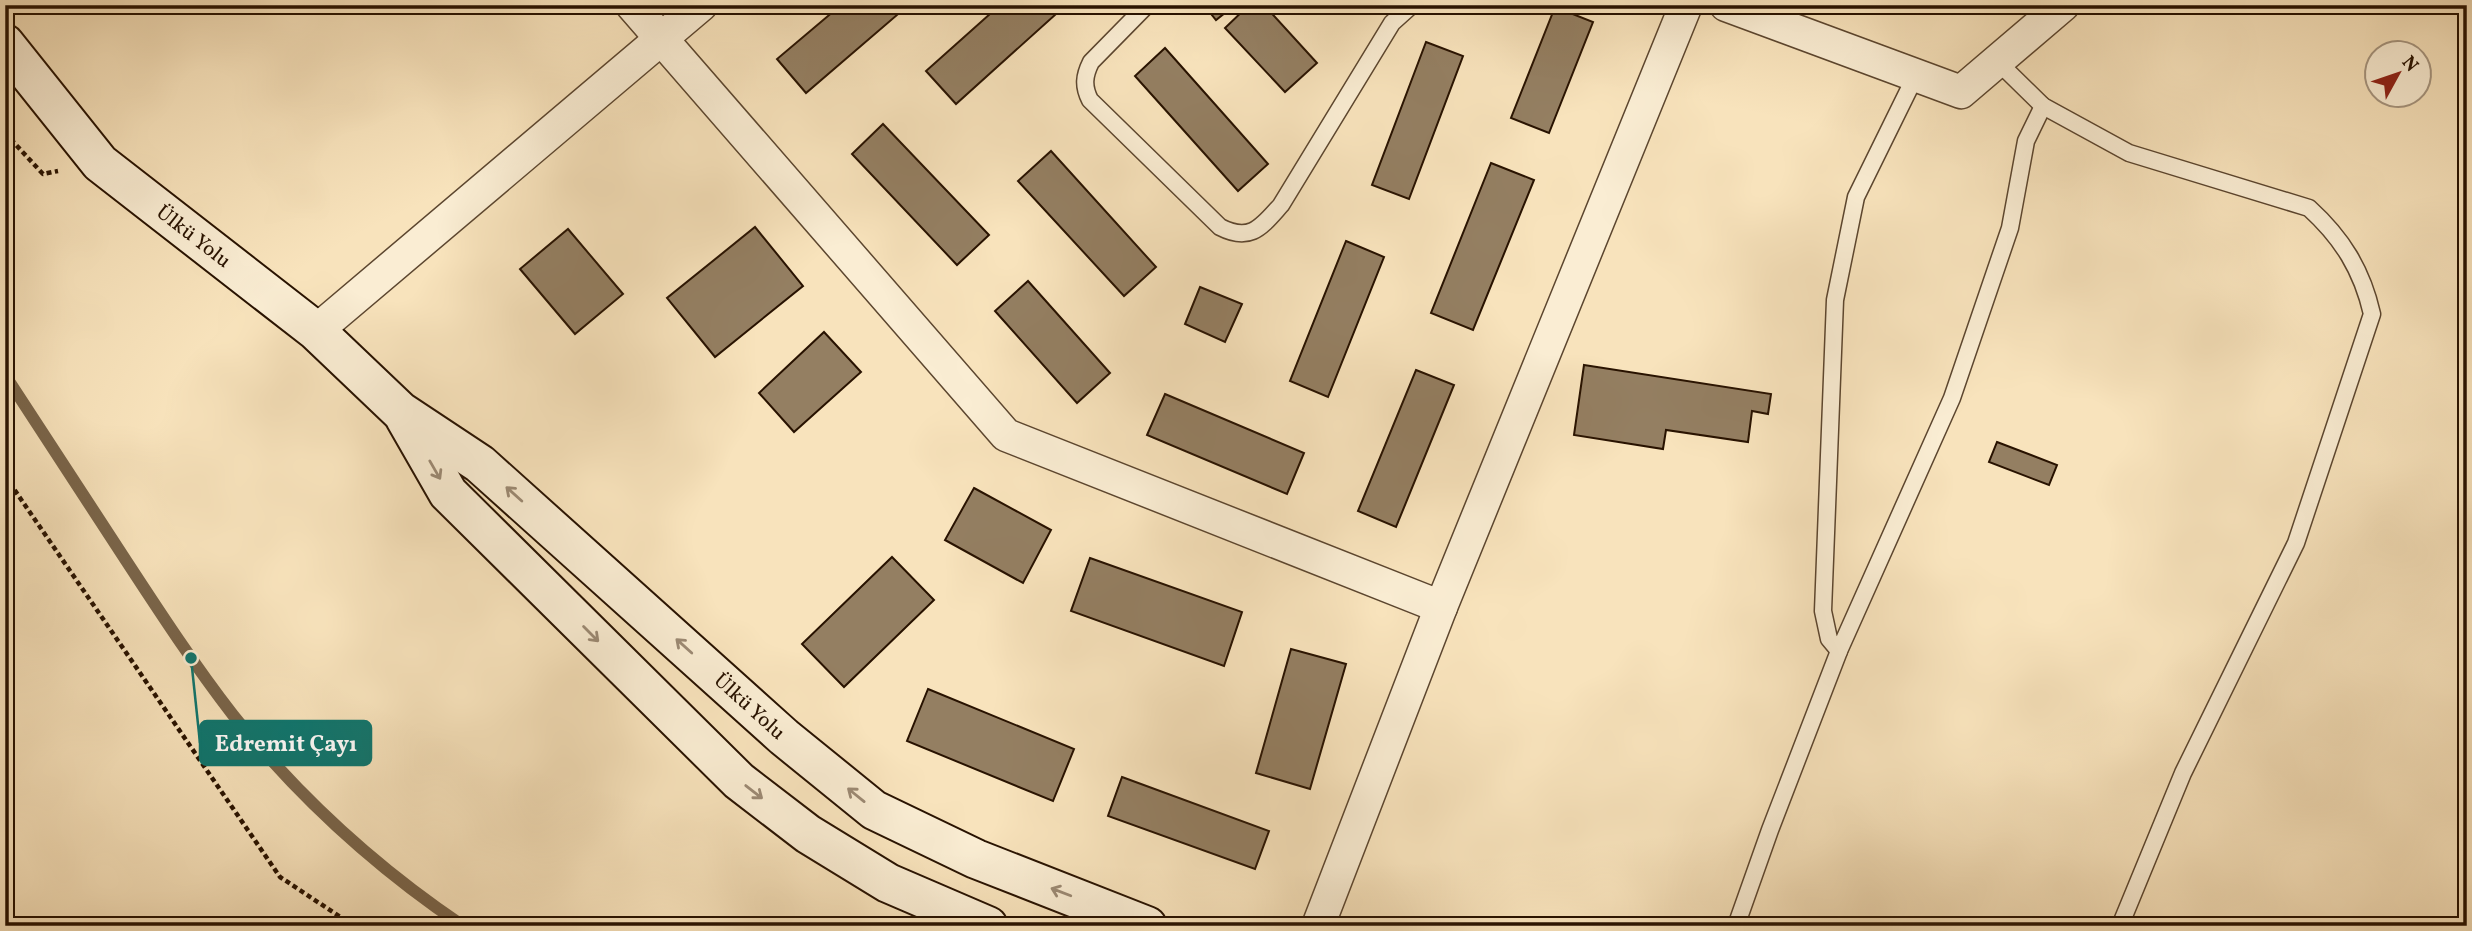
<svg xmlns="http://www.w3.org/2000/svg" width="2472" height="931" font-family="Vollkorn,serif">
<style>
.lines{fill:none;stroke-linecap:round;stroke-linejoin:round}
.stream{stroke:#7a654a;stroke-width:12}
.building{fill:#947f62;stroke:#281200;stroke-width:2}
.service-casing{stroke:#5c462f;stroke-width:19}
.minor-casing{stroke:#5c462f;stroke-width:35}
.secondary-casing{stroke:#281200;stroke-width:42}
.path{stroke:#281200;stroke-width:4.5;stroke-dasharray:5 3.5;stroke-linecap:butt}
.service{stroke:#faedd3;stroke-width:16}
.minor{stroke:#faedd3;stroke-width:32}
.secondary{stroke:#faedd3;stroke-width:38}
.oneway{stroke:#9c8a74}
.labels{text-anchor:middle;stroke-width:7;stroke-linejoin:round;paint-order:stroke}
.street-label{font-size:21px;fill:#281200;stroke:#faedd3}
.leader{fill:none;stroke:#0f766e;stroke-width:2.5}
.callout-dot{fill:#0f766e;stroke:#faedd3;stroke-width:2.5}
.callout{fill:#0f766e;stroke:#0f766e;stroke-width:2.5}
.callout-label{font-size:23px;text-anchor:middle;font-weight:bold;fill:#fff}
</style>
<rect width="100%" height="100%" fill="#f8e3bc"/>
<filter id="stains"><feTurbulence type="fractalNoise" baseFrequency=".00286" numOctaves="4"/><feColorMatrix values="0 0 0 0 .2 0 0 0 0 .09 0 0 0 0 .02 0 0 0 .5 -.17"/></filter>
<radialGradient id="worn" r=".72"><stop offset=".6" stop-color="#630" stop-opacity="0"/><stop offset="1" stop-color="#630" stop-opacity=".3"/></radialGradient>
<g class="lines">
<path class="stream" d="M5,375C46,438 87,500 127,562C161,614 195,666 233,715C298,796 377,868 463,926"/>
</g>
<g class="building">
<polygon points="841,5 888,5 897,15 806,93 777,59"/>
<polygon points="1000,5 1066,5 956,104 926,71"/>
<polygon points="1204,5 1235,5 1216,20"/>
<polygon points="1249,5 1264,5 1317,63 1285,92 1225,28"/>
<polygon points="1555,7 1593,22 1549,133 1511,118"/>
<polygon points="1426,42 1463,56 1409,199 1372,185"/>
<polygon points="1165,48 1268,164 1238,191 1135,76"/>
<polygon points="883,124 989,235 957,265 852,154"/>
<polygon points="1051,151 1156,267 1124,296 1018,181"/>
<polygon points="1491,163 1534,180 1473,330 1431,313"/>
<polygon points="755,227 803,286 715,357 667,298"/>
<polygon points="568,229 623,294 575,334 520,269"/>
<polygon points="1346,241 1384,257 1328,397 1290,381"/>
<polygon points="1028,281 1110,373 1077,403 995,311"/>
<polygon points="1200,287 1242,304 1225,342 1185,324"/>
<polygon points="824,332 861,372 794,432 759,393"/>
<polygon points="1584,365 1771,394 1768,414 1752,411 1748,442 1666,430 1663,449 1574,435"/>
<polygon points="1416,370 1454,385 1396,527 1358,511"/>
<polygon points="1165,394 1304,453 1287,494 1147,435"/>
<polygon points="1997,442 2057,465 2049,485 1989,462"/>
<polygon points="974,488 1051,530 1023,583 945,540"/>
<polygon points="892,557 934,600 844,687 802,644"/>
<polygon points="1090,558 1242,612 1224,666 1071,611"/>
<polygon points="1291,649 1346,664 1310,789 1256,773"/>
<polygon points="928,689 1074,749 1053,801 907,741"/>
<polygon points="1122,777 1269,831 1255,869 1108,816"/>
</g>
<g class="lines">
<g class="service-casing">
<g id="service">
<path d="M1147,5L1091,62C1084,76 1083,86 1090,100L1220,227C1251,243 1262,226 1281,205L1392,23L1412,5"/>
<path d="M1997,61L2043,106L2129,153L2309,208C2342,238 2362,270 2372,314L2296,543L2183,773L2120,926"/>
<polyline points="1839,651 1829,639 1823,611 1835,300 1856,197 1916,75"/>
<polyline points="1736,926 1770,830 1839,651 1952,398 2010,228 2026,141 2043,106"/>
</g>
</g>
<g class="minor-casing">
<g id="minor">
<polyline points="632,5 1006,435 1441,607"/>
<polyline points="1726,5 1961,92 2063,5"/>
<polyline points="316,331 701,5"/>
<polyline points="1318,926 1441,607 1686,5"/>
</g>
</g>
<g class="secondary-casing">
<g id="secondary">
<polyline points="5,44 100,163 316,331 400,411 480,464 784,737 874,810 976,859 1147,926"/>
<polyline points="405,418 448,493 739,781 808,834 888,883 988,926"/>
</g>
</g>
<g class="path">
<polyline points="5,133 43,174 58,171"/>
<polyline points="5,476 280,877 354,926"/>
</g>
<use href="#service" class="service"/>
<use href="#minor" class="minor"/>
<use href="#secondary" class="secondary"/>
</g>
<defs><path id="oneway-shaft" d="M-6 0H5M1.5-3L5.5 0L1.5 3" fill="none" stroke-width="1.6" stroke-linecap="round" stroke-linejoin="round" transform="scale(1.75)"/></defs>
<g class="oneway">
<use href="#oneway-shaft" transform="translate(435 470) rotate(60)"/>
<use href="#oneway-shaft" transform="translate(514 494) rotate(-138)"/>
<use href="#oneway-shaft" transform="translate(591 634) rotate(45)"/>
<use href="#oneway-shaft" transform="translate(684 646) rotate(-138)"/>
<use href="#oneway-shaft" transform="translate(754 792) rotate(38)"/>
<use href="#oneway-shaft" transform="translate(856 795) rotate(-141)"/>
<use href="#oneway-shaft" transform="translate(1061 892) rotate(-159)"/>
</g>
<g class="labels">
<g class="street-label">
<text transform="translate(194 236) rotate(38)" y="7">Ülkü Yolu</text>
<text transform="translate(750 706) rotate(42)" y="7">Ülkü Yolu</text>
</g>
</g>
<path class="leader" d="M191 658L200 743"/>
<circle class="callout-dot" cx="191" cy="658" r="7"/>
<rect class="callout" x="200" y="721" width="171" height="44" rx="7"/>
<g class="callout-label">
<text x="286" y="751">Edremit Çayı</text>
</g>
<rect width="2472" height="931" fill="none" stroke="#f8e3bc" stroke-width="28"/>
<rect x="7" y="7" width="2458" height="917" fill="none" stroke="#281200" stroke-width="3.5"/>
<rect x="14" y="14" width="2444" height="903" fill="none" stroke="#281200" stroke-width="2"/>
<g transform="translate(2398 74) rotate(50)"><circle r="33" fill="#faedd3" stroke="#a6957f" stroke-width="2"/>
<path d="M0-5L12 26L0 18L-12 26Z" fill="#8f2418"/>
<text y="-10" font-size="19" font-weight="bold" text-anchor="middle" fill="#281200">N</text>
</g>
<rect width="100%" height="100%" filter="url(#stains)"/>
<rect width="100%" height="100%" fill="url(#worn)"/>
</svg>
